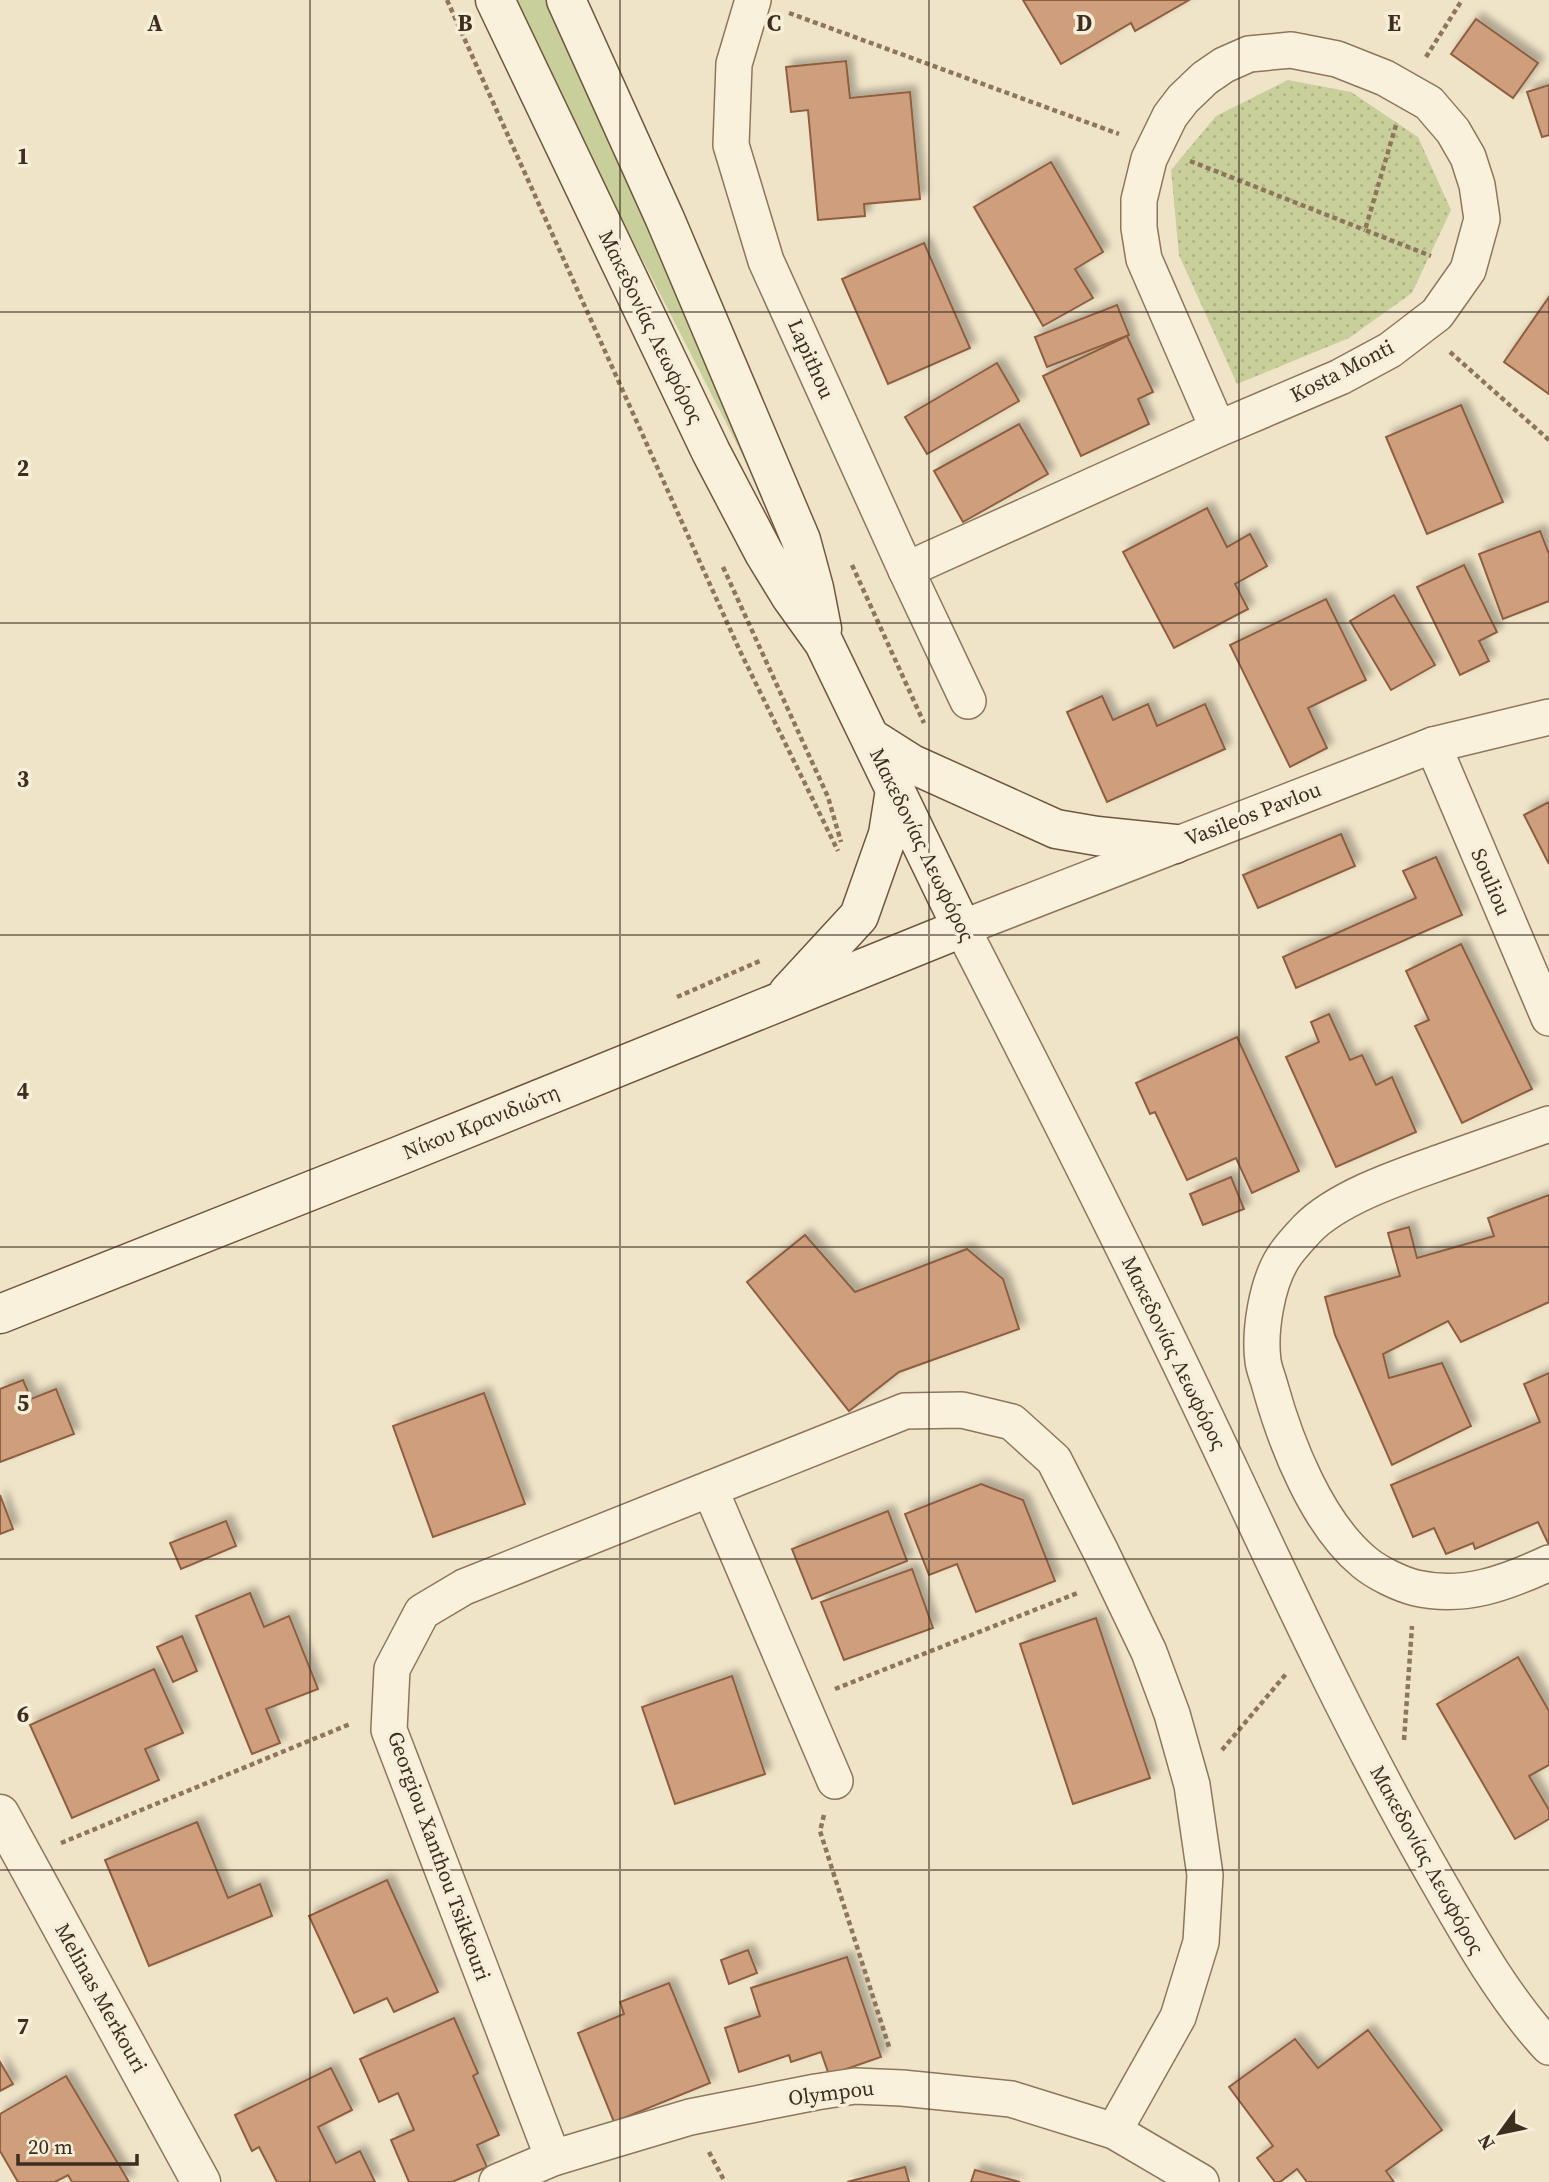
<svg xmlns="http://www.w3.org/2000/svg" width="1549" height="2182" font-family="'Source Serif 4',serif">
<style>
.grass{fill:#c9cf9b}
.park{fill:url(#park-dots)}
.building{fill:#cf9f7d;stroke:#8d5f41;stroke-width:2;filter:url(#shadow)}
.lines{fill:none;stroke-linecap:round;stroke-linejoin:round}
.minor-casing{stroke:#8d765c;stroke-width:38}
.tertiary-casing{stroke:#8d765c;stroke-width:41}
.secondary-casing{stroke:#6f573f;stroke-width:41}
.path{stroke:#8d765c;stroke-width:4.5;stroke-dasharray:5 3.5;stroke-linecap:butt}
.minor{stroke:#faf1dc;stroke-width:35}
.tertiary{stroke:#faf1dc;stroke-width:38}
.secondary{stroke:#faf1dc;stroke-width:38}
.grid{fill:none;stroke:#3d2e20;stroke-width:2;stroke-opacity:0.55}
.labels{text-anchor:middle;stroke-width:7;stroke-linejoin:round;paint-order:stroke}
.street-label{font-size:21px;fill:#3d2e20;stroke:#f7eed8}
.grid-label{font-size:23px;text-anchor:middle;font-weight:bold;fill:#3d2e20;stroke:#f7eed8;stroke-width:7;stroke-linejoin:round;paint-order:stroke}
</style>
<defs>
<pattern id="park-dots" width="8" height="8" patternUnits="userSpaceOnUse" patternTransform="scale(1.75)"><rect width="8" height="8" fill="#c9cf9b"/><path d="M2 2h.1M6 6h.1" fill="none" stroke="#aeb285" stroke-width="1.8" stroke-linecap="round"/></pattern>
<filter id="shadow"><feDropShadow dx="6" dy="-6" stdDeviation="3.5" flood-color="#0004"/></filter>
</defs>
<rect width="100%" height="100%" fill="#f0e4c8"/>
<polygon class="grass" points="517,0 547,0 651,229 784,536 570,118"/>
<polygon class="park" points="1288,80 1351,92 1418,137 1451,210 1412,293 1349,338 1237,384 1179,255 1171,170 1216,116"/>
<g class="building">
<polygon points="1023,0 1189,0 1135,31 1131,23 1061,64"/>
<polygon points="1476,19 1538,63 1513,98 1451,54"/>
<polygon points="846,61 850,98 910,92 920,199 864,204 865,216 818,220 808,110 791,112 786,67"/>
<polygon points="1549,85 1549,135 1542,137 1527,92"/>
<polygon points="1051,162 1103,252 1075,269 1093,298 1043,326 974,207"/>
<polygon points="924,243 970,348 888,384 842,279"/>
<polygon points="1549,297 1549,394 1504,362"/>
<polygon points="1117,305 1129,335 1047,367 1035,337"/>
<polygon points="1127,336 1153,392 1138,399 1149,424 1081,456 1043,376"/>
<polygon points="997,363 1019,401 927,454 905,417"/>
<polygon points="1461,405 1503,502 1427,534 1386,437"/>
<polygon points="1019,424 1048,474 963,522 934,471"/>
<polygon points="1207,508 1227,547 1250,534 1267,566 1235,584 1248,609 1174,648 1123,552"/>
<polygon points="1540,531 1549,554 1549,601 1503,619 1479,554"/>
<polygon points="1464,565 1497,632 1479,641 1489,661 1460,675 1417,587"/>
<polygon points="1394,595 1435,665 1391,690 1350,621"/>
<polygon points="1326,599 1366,680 1308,708 1327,748 1290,767 1230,645"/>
<polygon points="1102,696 1113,720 1148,704 1157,726 1205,704 1225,749 1107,802 1067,712"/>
<polygon points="1549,802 1549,864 1524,815"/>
<polygon points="1341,834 1355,866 1258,908 1243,875"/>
<polygon points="1436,857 1462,915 1296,988 1283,957 1416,898 1403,871"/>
<polygon points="1461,944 1532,1089 1462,1123 1415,1026 1429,1020 1406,971"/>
<polygon points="1329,1014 1350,1060 1362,1055 1376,1085 1392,1077 1416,1132 1336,1167 1286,1057 1319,1042 1311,1022"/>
<polygon points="1237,1037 1299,1171 1252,1193 1236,1158 1187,1180 1155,1112 1150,1114 1136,1083"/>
<polygon points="1231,1177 1244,1209 1203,1225 1190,1194"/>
<polygon points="1549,1195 1549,1302 1461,1342 1448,1321 1383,1354 1389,1378 1442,1363 1471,1426 1392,1465 1335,1335 1325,1297 1400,1276 1388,1233 1409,1227 1417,1258 1494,1236 1488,1218"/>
<polygon points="805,1235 855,1292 967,1249 1003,1279 1019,1329 899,1372 849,1411 747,1282"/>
<polygon points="1549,1373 1549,1545 1538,1522 1475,1549 1473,1543 1446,1554 1434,1528 1413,1537 1391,1485 1540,1422 1524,1384"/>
<polygon points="23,1380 31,1399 56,1389 74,1434 0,1462 0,1389"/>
<polygon points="484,1393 525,1504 433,1537 393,1426"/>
<polygon points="981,1484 1023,1500 1055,1581 976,1612 957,1564 929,1575 905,1514"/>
<polygon points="0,1495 13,1529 0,1534"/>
<polygon points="888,1511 907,1561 812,1599 792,1549"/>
<polygon points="226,1521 236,1546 181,1569 170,1543"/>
<polygon points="912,1569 933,1628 844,1660 821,1602"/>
<polygon points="250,1593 264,1627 289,1616 318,1689 266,1709 280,1743 252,1754 196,1616"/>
<polygon points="1096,1618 1150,1778 1073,1804 1020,1644"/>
<polygon points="182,1636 197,1671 173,1682 157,1647"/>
<polygon points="1518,1657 1549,1711 1549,1765 1529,1776 1549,1810 1549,1819 1515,1839 1437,1704"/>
<polygon points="154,1669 183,1733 145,1749 159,1780 72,1818 30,1725"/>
<polygon points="732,1676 765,1774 675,1804 642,1707"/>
<polygon points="197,1822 228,1898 260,1884 272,1916 149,1966 105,1860"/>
<polygon points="387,1880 438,1992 394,2012 387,1998 354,2013 309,1916"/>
<polygon points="748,1950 757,1973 729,1984 721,1960"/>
<polygon points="847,1957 881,2057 829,2075 821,2052 791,2062 789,2055 739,2072 725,2028 760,2016 751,1988"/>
<polygon points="669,1983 710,2083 614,2122 578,2033 624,2014 620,2002"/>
<polygon points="454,2018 478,2073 473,2076 499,2135 477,2145 487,2167 452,2182 409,2182 391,2140 414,2130 398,2093 379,2102 360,2059"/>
<polygon points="1368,2030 1442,2130 1386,2171 1394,2182 1307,2182 1297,2169 1280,2182 1275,2182 1257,2158 1273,2146 1229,2087 1295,2039 1318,2068"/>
<polygon points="0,2062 13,2084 0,2091"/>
<polygon points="331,2068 352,2110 318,2127 336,2163 360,2151 375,2182 277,2182 259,2147 252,2151 235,2115"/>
<polygon points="66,2076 129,2182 72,2182 68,2175 55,2182 18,2182 0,2151 0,2114"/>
<polygon points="905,2167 909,2182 847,2182"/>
<polygon points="975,2170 1020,2182 971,2182"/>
</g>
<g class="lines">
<g class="minor-casing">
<g id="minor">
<polyline points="753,0 734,64 731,145 766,261 906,570 968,701"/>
<polyline points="906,570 1218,429 1340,377 1390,350 1437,314 1468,270 1482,219 1477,185 1468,157 1453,131 1429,103 1385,78 1337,59 1291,50 1249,54 1224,65 1205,78 1183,99 1170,116 1149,159 1139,200 1139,228 1144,259 1218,429"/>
<path d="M1549,717L1433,745L962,928C1055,1109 1147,1291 1233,1475C1297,1612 1361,1748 1436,1878C1470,1937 1503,1997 1549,2047"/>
<polyline points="1433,745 1549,1018"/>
<path d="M1549,1124C1514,1136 1479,1149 1444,1161C1402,1176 1338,1197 1307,1229C1299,1238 1289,1248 1283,1258C1267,1283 1259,1331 1263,1361C1264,1369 1268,1378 1270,1386C1286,1444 1317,1523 1364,1562C1377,1573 1400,1584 1416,1588C1464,1599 1506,1583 1549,1563"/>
<polyline points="710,1489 835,1781"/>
<polyline points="553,2158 389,1730 392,1669 422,1612 464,1587 905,1411 962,1410 1012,1422 1054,1460 1101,1552 1149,1652 1172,1714 1192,1785 1205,1875 1201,1942 1178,2017 1114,2131"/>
<polyline points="497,2182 553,2158 690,2117 816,2092 855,2086 902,2088 1011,2099 1114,2131 1201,2182"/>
</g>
</g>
<g class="tertiary-casing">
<polyline id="tertiary" points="0,1814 201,2182"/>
</g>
<g class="secondary-casing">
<g id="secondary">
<polyline points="566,0 665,219 801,540 814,588 822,629"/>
<polyline points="871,738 912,764 1056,829 1097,836 1175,844"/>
<polyline points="788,993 859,916 888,834 895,790"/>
<polyline points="0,1314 401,1155 962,928 824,643 791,597 764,553 711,452 495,0"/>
</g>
</g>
<g class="path">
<polyline points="447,0 739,649 838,851"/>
<polyline points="789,13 1119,134"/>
<polyline points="1426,57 1462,0"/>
<polyline points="1396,125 1365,230 1431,256"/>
<polyline points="1190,161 1365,230"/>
<polyline points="1450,352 1549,440"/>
<polyline points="852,565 924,723"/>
<polyline points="723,567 828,797 841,842"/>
<polyline points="677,997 762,960"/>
<polyline points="835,1689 1080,1592"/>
<polyline points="1404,1740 1412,1626"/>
<polyline points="1222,1750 1286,1674"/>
<polyline points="824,1815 820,1831 890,2050"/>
<polyline points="61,1843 350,1724"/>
<polyline points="709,2152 725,2182"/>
</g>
<use href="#minor" class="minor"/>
<use href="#tertiary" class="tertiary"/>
<use href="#secondary" class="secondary"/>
</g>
<path class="grid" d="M310,0V2182M620,0V2182M929,0V2182M1239,0V2182M0,312H1549M0,623H1549M0,935H1549M0,1247H1549M0,1559H1549M0,1870H1549"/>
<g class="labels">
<g class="street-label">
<text transform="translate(651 327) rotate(64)" y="7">Μακεδονίας Λεωφόρος</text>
<text transform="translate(811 359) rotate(66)" y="7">Lapithou</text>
<text transform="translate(1342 371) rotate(-27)" y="7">Kosta Monti</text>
<text transform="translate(1253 814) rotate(-21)" y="7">Vasileos Pavlou</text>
<text transform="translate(922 845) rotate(64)" y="7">Μακεδονίας Λεωφόρος</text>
<text transform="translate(1491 882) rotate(67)" y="7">Souliou</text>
<text transform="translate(481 1122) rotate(-22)" y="7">Νίκου Κρανιδιώτη</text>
<text transform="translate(1174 1353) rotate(64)" y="7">Μακεδονίας Λεωφόρος</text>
<text transform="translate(439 1856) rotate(70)" y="7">Georgiou Xanthou Tsikkouri</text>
<text transform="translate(1427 1860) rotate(61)" y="7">Μακεδονίας Λεωφόρος</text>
<text transform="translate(101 1998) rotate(61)" y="7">Melinas Merkouri</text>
<text transform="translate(831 2093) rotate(-7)" y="7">Olympou</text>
</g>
</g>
<g class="grid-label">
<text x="155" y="31">A</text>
<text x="465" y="31">B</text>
<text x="774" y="31">C</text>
<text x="1084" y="31">D</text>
<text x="1394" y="31">E</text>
<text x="23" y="164">1</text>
<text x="23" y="476">2</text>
<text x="23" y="787">3</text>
<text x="23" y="1099">4</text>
<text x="23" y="1411">5</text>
<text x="23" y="1722">6</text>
<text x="23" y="2034">7</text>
</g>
<g transform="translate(1500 2133) rotate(237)" stroke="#f7eed8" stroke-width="5" paint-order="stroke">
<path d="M0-5L12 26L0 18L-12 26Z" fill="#3d2e20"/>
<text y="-10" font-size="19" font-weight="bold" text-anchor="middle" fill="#3d2e20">N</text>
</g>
<path d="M18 2154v10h119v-10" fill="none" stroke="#3d2e20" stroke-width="3.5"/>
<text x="28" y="2154" font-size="21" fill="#3d2e20" stroke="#f7eed8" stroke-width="5" paint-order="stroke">20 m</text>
</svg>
